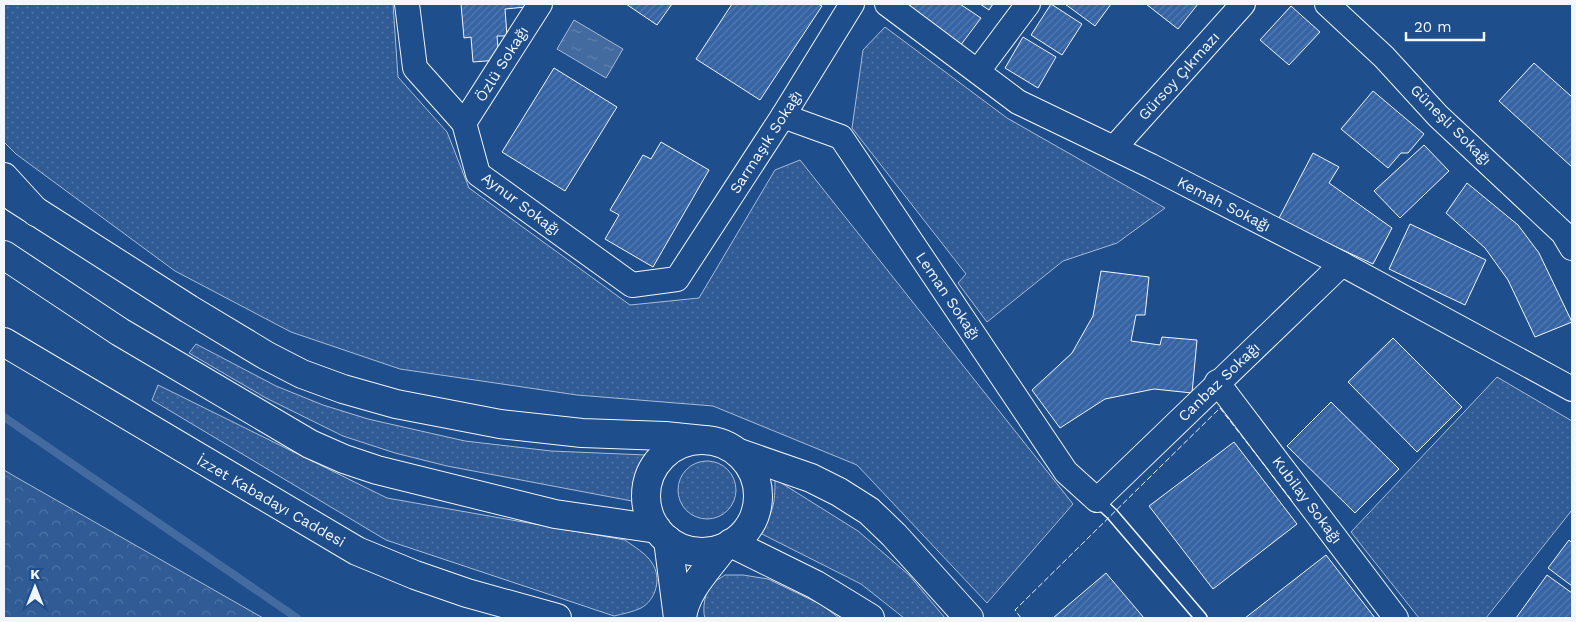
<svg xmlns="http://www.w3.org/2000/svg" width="1576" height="622" font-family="'Work Sans',sans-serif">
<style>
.grass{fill:url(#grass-dots);stroke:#a8bbd7}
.forest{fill:url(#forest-crowns);stroke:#a8bbd7}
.water{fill:url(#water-ripples);stroke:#a8bbd7}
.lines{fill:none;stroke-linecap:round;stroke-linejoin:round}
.stream{stroke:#446ba0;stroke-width:8}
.building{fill:url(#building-hatch);stroke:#f2f6ff}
.lane-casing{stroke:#f2f6ff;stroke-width:14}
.street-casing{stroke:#f2f6ff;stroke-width:26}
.secondary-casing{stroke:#f2f6ff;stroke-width:30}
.highway-casing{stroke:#f2f6ff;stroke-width:30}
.lane{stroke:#1f4e8c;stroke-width:11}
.street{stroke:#1f4e8c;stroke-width:24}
.secondary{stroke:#1f4e8c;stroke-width:28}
.highway{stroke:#1f4e8c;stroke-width:28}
.fence{stroke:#f2f6ff;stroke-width:1;stroke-dasharray:6 2.5;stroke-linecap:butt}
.labels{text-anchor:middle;stroke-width:4;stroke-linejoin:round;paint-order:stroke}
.street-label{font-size:15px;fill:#f2f6ff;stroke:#1f4e8c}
</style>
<defs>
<pattern id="grass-dots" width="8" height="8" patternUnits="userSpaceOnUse" patternTransform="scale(1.25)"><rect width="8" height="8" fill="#305b95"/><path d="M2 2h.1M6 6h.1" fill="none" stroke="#4e73a5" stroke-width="1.8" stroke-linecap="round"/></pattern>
<pattern id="forest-crowns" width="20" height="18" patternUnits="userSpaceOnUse" patternTransform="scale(1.25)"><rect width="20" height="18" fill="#305b95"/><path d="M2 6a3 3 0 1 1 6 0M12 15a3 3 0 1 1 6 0" fill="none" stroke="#4e73a5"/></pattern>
<pattern id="water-ripples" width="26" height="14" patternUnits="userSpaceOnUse" patternTransform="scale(1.25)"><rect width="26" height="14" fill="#446ba0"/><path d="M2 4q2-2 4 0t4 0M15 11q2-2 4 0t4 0" fill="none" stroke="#5f81ae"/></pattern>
<pattern id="building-hatch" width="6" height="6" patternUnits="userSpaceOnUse" patternTransform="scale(1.25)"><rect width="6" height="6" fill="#3563a3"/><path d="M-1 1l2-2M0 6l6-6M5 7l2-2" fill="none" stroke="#537ab1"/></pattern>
</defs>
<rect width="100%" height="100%" fill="#1f4e8c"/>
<g class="grass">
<polygon points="4,4 393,4 398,77 447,132 469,188 630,305 699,298 775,170 800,160 1073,504 987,603 857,465 713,406 577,395 400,369 291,332 175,271 16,154 4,142"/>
<polygon points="885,27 1007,118 1165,208 1117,243 1063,261 987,322 958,283 966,274 852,128 863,50"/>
<polygon points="196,344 276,386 323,405 368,419 465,441 551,451 646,455 637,476 632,501 447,466 395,453 343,436 266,398 189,353"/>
<polygon points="1497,377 1572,421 1572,510 1486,618 1419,618 1351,532"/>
<path d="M158,385L387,498L625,540C634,547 646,553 652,563C662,578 656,600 641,608C633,612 622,614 614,616L386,540L152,400Z"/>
<circle cx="707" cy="490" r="29"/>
<path d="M775,479L858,531L909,575L945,618H904L861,584L758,532C774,513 775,504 775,479Z"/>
<path d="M725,575H743L768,579L822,605L839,618H705C702,610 705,592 711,585C714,581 721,578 725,575Z"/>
</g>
<polygon class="forest" points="4,470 14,476 263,618 4,618"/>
<polygon class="water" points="574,20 623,49 606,78 557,49"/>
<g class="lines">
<polyline class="stream" points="4,417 297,618"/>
</g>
<g class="building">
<polygon points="461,4 526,4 526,7 505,9 507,36 497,36 499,60 473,62 471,37 464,38"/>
<polygon points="626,4 672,4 657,25"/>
<polygon points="732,4 818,4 822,6 760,100 696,59"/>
<polygon points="902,4 960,4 981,18 960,46"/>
<polygon points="980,4 993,4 989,10"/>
<polygon points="1051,4 1082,24 1062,55 1031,35"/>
<polygon points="1065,4 1111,4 1095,26"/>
<polygon points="1146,4 1198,4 1178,29"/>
<polygon points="1291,6 1320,32 1289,65 1260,40"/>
<polygon points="1023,37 1056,57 1038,88 1005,68"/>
<polygon points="1534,63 1572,97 1572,167 1499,101"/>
<polygon points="554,68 617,107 565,191 502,152"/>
<polygon points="1373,91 1424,134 1408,153 1401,153 1388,168 1341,129"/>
<polygon points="661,142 709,170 653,267 605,239 619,215 610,210 643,155 651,159"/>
<polygon points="1424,145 1449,171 1400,218 1374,191"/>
<polygon points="1313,153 1339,167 1329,183 1392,228 1373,264 1278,220"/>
<polygon points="1467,183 1518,225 1539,253 1572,322 1535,337 1508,280 1485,248 1446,213"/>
<polygon points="1410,224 1486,260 1465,305 1389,269"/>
<polygon points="1101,271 1149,277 1145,315 1136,315 1131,341 1160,345 1162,337 1197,340 1192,393 1154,389 1105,399 1060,428 1032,390 1072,353 1093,316"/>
<polygon points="1393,338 1462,407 1417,452 1348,382"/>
<polygon points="1331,402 1399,469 1355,513 1287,446"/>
<polygon points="1234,442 1297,524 1213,589 1149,506"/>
<polygon points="1569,540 1572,543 1572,586 1548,568"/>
<polygon points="1326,555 1375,618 1245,618"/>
<polygon points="1106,573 1144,618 1053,618"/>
<polygon points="1547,575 1572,593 1572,618 1516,618"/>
</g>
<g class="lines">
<g class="lane-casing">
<polyline id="lane" points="1097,500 1112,514 1201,618"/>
</g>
<g class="street-casing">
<g id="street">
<polyline points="407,4 415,68 464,123 478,174 632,285 677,279 783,116 852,4"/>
<polyline points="887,4 1018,102 1151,166 1342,264 1572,389"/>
<polyline points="1327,4 1384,57 1438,116 1563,233 1572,248"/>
<polyline points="978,71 1028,4"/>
<polyline points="783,116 841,137 1066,472 1097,500 1342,264"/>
<polyline points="464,123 540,4"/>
<polyline points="1114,148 1243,4"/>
<polyline points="1217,382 1396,618"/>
</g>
</g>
<g class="secondary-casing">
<g id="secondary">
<polyline points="15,198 189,309 267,356 302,374 343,389 396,404 500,424 582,433 665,436 704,440"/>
<polyline points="4,255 120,332 310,444 344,459 377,470 555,514 657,529"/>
<polyline points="4,342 357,551 415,575 467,593 557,618"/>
<circle cx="702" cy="496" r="56"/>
<polyline points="739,453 811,478 839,492 869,511 894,535 969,618"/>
<polyline points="668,540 678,618"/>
<polyline points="731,543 816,585 870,618"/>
<path d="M682,618C685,591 708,569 723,548"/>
</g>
</g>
<g class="highway-casing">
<polyline id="highway" points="4,177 36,212"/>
</g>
<use href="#lane" class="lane"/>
<use href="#street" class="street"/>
<use href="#secondary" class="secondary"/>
<use href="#highway" class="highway"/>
<polyline class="fence" points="1021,618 1015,610 1220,408 1293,502"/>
</g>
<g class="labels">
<g class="street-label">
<text transform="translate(502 64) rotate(-58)" y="5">Özlü Sokağı</text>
<text transform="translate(1179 76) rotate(-48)" y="5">Gürsoy Çıkmazı</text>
<text transform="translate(1451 125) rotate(45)" y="5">Güneşli Sokağı</text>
<text transform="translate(766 142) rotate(-57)" y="5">Sarmaşık Sokağı</text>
<text transform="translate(521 204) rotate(37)" y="5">Aynur Sokağı</text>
<text transform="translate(1224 204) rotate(27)" y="5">Kemah Sokağı</text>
<text transform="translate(948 296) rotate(56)" y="5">Leman Sokağı</text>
<text transform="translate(1219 382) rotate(-44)" y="5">Canbaz Sokağı</text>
<text transform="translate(1307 500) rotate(53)" y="5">Kubilay Sokağı</text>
<text transform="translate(271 501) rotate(30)" y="5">İzzet Kabadayı Caddesi</text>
</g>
</g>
<rect width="1576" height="622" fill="none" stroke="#f2f6ff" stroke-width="10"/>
<g transform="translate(35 587)" stroke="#1f4e8c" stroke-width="4" paint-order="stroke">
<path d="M0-4L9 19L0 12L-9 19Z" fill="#f2f6ff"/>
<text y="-8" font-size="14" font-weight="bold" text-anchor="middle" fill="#f2f6ff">K</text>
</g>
<path d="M1406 32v8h78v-8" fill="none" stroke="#f2f6ff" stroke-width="2.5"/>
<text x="1414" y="32" font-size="15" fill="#f2f6ff" stroke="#1f4e8c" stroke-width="4" paint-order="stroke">20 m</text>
</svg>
